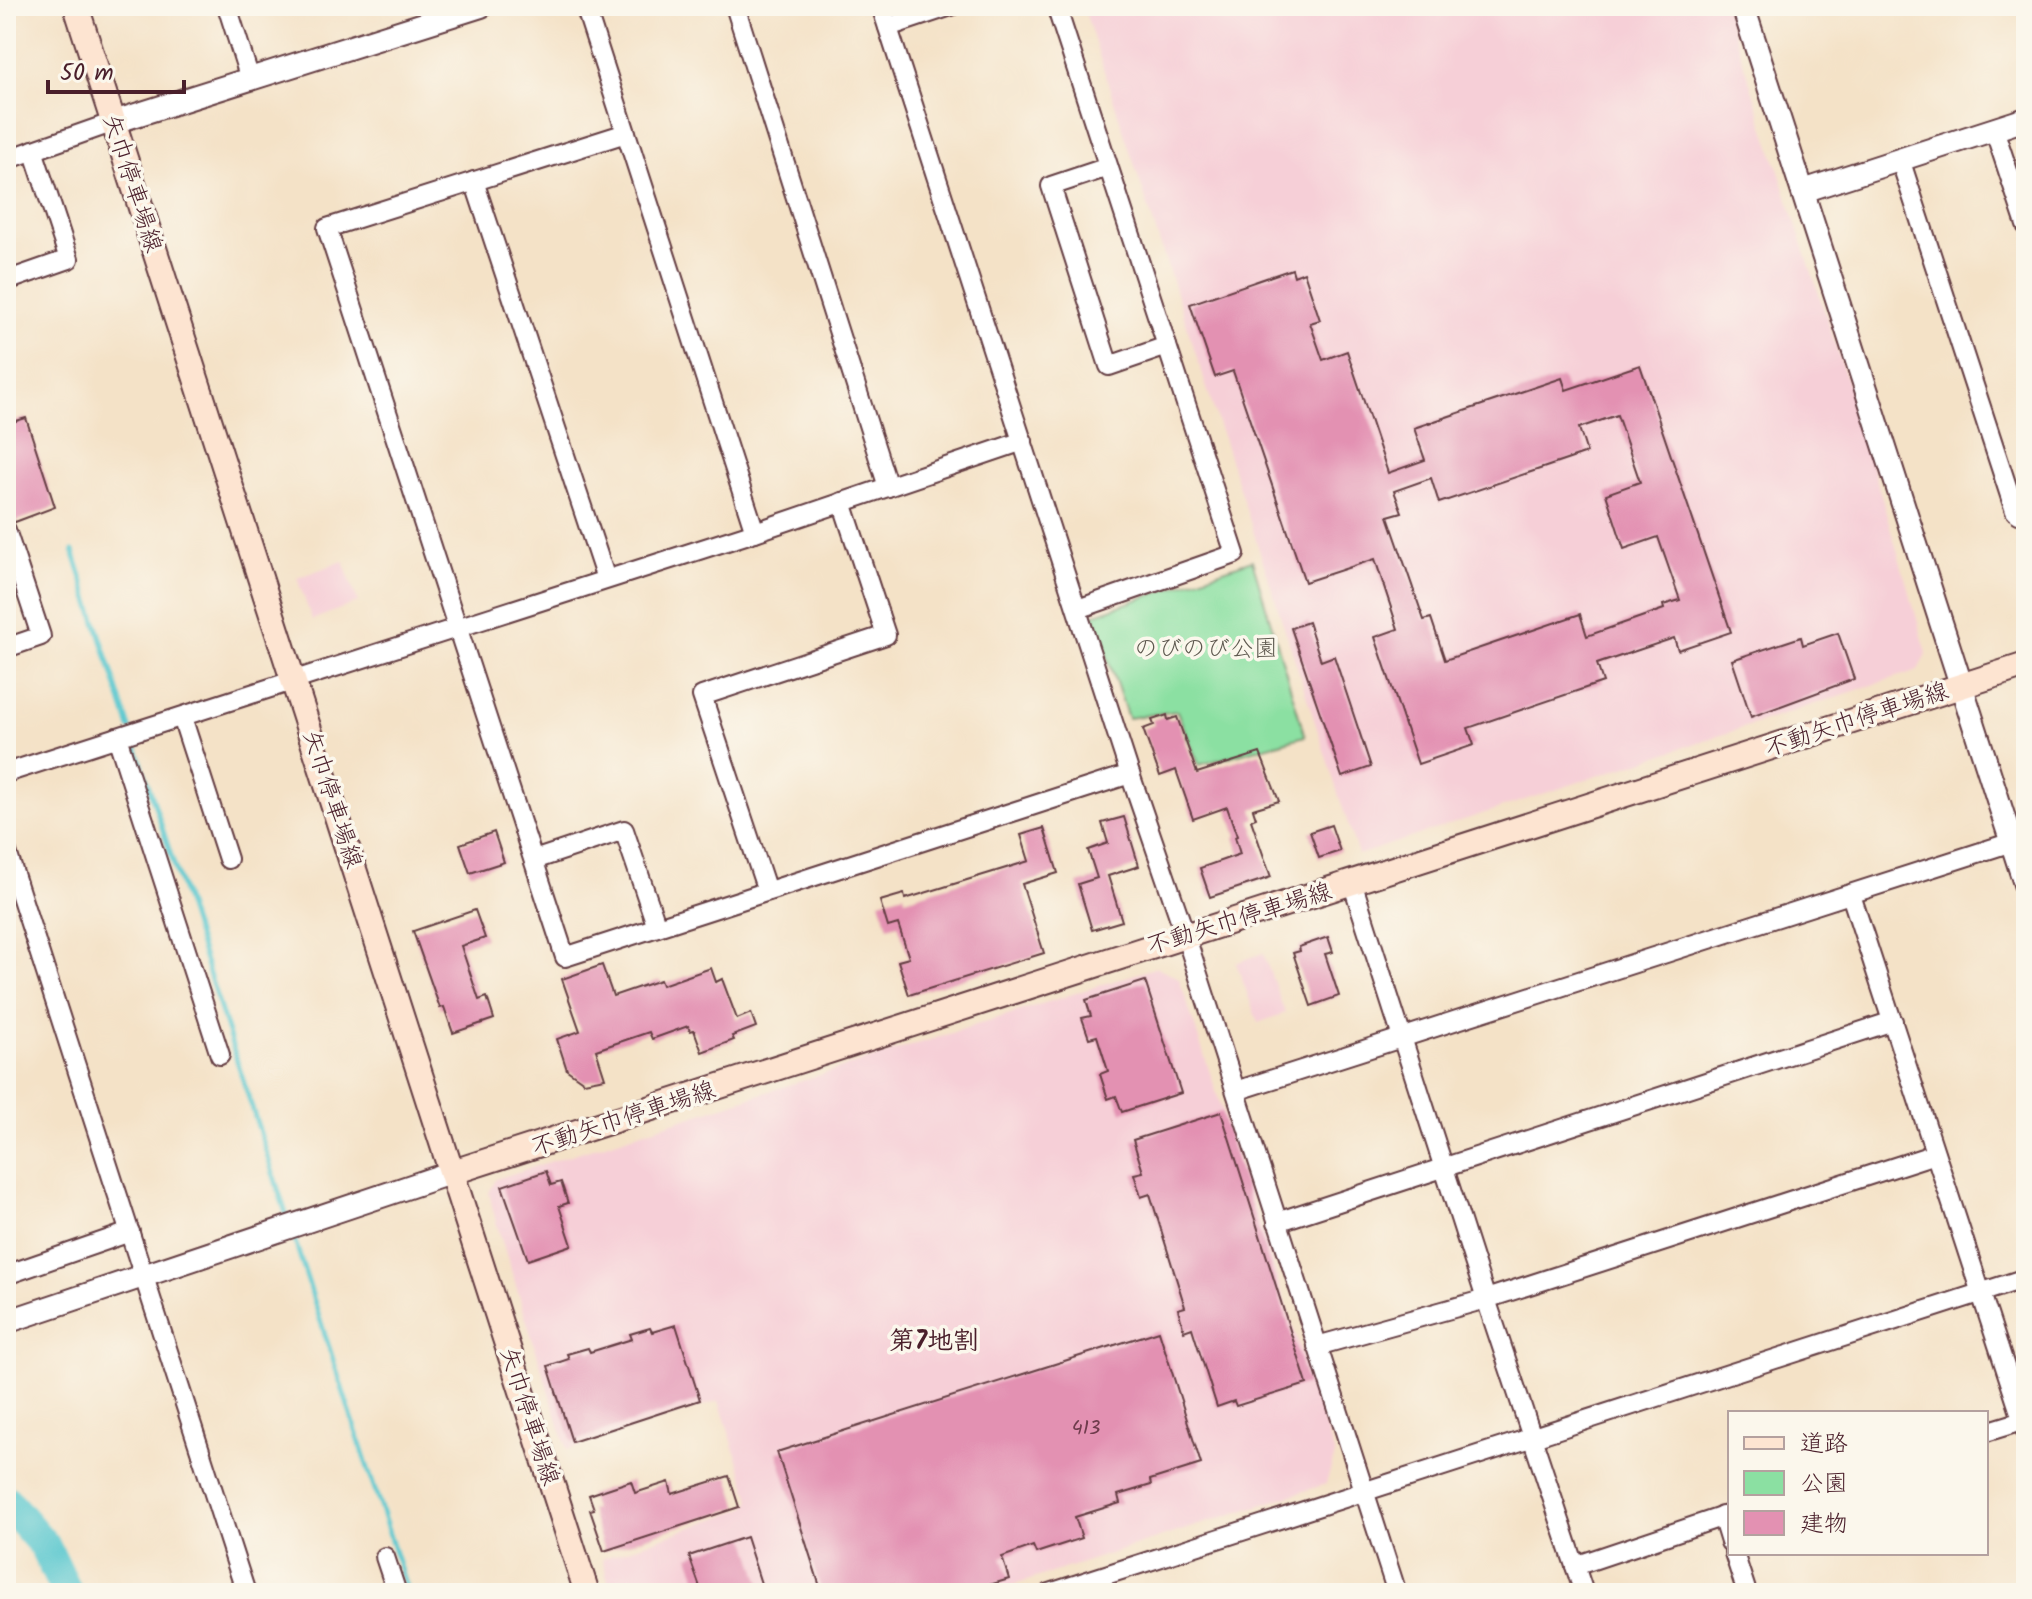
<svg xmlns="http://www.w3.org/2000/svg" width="2032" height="1599" font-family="Kalam,'Klee One',sans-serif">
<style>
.built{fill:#f6cfd7}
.green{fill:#8be0a2;stroke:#6a8066;stroke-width:2}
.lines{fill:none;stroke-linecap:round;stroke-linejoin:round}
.stream{stroke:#5bc8cf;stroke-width:5}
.river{stroke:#5bc8cf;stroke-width:32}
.building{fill:#e391b2;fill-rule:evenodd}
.minor-casing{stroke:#643c42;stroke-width:22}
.tertiary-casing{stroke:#643c42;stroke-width:26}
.secondary-casing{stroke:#643c42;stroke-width:28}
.minor{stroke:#fff;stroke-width:18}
.tertiary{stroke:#fff;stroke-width:22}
.secondary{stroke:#fde4d1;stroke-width:24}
.labels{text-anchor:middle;stroke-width:7;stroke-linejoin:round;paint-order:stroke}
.number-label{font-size:20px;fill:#703c4d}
.street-label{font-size:24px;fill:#4a1f2b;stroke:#fbf7ec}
.park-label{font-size:24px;fill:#5e594f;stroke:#fbf7ec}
.neighbourhood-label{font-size:26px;font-weight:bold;fill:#4a1f2b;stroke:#fbf7ec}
</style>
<rect width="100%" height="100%" fill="#fbf7ec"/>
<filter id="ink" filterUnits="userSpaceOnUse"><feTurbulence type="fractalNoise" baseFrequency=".0125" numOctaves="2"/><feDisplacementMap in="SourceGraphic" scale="16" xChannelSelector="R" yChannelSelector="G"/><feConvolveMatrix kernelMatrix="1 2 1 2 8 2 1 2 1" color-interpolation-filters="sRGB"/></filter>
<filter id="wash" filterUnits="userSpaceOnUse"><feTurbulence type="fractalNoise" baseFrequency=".006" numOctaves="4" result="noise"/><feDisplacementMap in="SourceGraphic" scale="32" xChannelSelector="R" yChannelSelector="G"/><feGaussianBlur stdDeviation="1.8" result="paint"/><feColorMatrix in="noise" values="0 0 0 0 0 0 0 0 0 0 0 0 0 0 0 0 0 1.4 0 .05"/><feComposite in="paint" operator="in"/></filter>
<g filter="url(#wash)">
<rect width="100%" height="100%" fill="#f4e2c7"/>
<g class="built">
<polygon points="1083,6 1725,6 1850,389 1927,653 1918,670 1358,855"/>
<polygon points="343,561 358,602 312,620 297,578"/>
<polygon points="1263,953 1285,1013 1258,1023 1236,963"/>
<polygon points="1157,967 1179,978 1335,1455 1326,1484 989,1593 612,1593 602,1559 745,1508 751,1500 719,1401 567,1450 496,1222 489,1193 496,1179"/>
</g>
<polygon class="green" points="1252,560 1305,736 1199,765 1177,711 1128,718 1093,615"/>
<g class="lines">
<g class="stream">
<polyline points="73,551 130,728"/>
<polyline points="133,737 289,1223"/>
<polyline points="292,1232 408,1593"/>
</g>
<polyline class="river" points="6,1501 44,1545 67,1593"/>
</g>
<g id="blocks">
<g class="building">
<path d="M1292,269L1294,276L1304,272L1320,320L1310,323L1323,360L1347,351L1388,473L1425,460L1414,428L1562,378L1566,390L1640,365L1731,632L1678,650L1674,638L1597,664L1603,682L1468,728L1474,745L1418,764L1375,637L1398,629L1375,559L1305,582L1233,371L1215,377L1190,304ZM1617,415L1640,482L1606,494L1624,549L1658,537L1680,600L1663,605L1664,609L1587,636L1580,614L1445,660L1431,618L1424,620L1388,516L1402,512L1394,491L1431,478L1439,503L1587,453L1579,428Z"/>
<polygon points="26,418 55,507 15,522 11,519 6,505 6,424"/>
<polygon points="1308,622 1321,661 1334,656 1371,767 1342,777 1291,628"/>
<polygon points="1838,633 1854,679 1751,717 1732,660 1801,637 1803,645"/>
<polygon points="1167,715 1168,720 1177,717 1197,773 1260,753 1279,801 1253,809 1256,818 1251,820 1271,877 1210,897 1200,868 1240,854 1235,837 1237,836 1227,807 1193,819 1176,770 1160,776 1143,729 1154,725 1152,720"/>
<polygon points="1124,817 1139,866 1108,876 1122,921 1092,930 1078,884 1097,878 1088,850 1108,843 1102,823"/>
<polygon points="1331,825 1340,851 1319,858 1310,832"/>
<polygon points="1044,828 1058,873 1022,884 1044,953 909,995 898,961 909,958 898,924 888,927 880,901 904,894 905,899 1029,861 1021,835"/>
<polygon points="494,832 504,862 470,873 460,844"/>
<polygon points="475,910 485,938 461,946 479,1000 487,997 494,1019 453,1033 444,1007 440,1008 413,931"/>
<polygon points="1328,937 1333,952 1325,954 1339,996 1311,1006 1293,953 1300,951 1299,947"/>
<polygon points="602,965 613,996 660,980 662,985 711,968 716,982 722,979 737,1019 751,1013 756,1027 732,1036 734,1040 702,1052 694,1030 690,1031 688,1026 652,1039 649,1032 596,1050 605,1078 584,1082 567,1070 557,1039 580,1031 562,979"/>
<polygon points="1145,981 1181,1093 1122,1112 1116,1096 1108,1099 1100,1074 1108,1071 1097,1036 1089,1038 1082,1018 1091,1016 1086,1000"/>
<polygon points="1221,1112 1307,1384 1236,1406 1234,1401 1217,1407 1192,1328 1184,1331 1178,1309 1185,1307 1150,1194 1141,1197 1134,1174 1143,1172 1133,1140"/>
<polygon points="546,1171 551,1185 561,1182 568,1203 559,1206 572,1245 528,1260 502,1186"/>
<polygon points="676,1325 700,1400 572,1442 548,1366 569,1359 567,1354 588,1348 590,1352 632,1339 630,1334 650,1328 652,1332"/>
<polygon points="1159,1331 1201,1464 1150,1480 1151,1485 1118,1495 1120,1503 1075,1517 1082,1538 1036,1553 1033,1546 1002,1557 1009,1579 963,1593 822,1593 777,1452"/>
<polygon points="729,1476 739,1507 604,1551 590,1510 594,1509 589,1495 631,1481 635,1493 669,1482 672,1494"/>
<polygon points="746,1537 764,1593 702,1593 689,1556"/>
</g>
</g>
</g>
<g filter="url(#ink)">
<use href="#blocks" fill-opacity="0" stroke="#643c42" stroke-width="2"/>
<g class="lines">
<g class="minor-casing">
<g id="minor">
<polyline points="227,6 250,79"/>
<polyline points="585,6 755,532"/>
<polyline points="735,6 888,487"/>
<polyline points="881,6 1130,774 1185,934 1397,1593"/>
<polyline points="1056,6 1235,554 1078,609"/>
<polyline points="888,27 951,6"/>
<polyline points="1994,129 2026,225"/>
<polyline points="626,133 327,228 565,957 1130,774"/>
<polyline points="1900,159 2015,511 2019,514 2026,512"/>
<polyline points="6,160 114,122"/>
<polyline points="1108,167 1051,186 1109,366 1167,346"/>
<polyline points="474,181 606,579"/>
<polyline points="6,281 69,259 33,150"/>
<polyline points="6,530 41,636 6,648"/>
<polyline points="182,717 228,859"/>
<polyline points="117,737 220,1055"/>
<polyline points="6,773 755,532 1023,441"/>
<polyline points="6,849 246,1593"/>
<polyline points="534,860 624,830 657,927"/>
<polyline points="1352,882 1486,1299 1584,1593"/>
<polyline points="767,891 702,696 886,635 842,502"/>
<polyline points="1851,895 2026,1431"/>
<polyline points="1236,1091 2012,842"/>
<polyline points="1277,1222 1893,1021"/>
<polyline points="6,1275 130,1232"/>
<polyline points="1317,1346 1486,1299 1935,1154"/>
<polyline points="1986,1432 2022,1421"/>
<polyline points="1722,1516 1730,1542"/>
<polyline points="1734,1553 1747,1593"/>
<polyline points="385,1557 397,1593"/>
<polyline points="1575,1566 1730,1514"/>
<polyline points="1050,1593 2026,1278"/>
</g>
</g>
<g class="tertiary-casing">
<g id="tertiary">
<polyline points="1743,6 2026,887"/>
<polyline points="114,122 481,6"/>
<polyline points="1803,191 2026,119"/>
<polyline points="6,1322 453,1172"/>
</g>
</g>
<g class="secondary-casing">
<g id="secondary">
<polyline points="76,6 587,1593"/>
<path d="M453,1172C978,1004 1501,831 2026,665"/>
</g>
</g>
<use href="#minor" class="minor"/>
<use href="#tertiary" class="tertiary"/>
<use href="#secondary" class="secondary"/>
</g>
</g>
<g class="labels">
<g class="number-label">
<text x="1086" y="1434">413</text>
</g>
<g class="street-label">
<text transform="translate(133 183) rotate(72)" y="8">矢巾停車場線</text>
<text transform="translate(1856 719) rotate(-18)" y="8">不動矢巾停車場線</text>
<text transform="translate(333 799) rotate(72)" y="8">矢巾停車場線</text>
<text transform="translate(1239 918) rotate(-17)" y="8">不動矢巾停車場線</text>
<text transform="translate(623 1118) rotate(-18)" y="8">不動矢巾停車場線</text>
<text transform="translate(530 1416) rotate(72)" y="8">矢巾停車場線</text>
</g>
<g class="park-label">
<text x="1206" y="656">のびのび公園</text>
</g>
<g class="neighbourhood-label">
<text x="934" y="1349">第7地割</text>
</g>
</g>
<rect width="2032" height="1599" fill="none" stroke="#fbf7ec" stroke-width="32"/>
<rect x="1728" y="1411" width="260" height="144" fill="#fbf7ec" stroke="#b4a19f" stroke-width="2"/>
<rect x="1744" y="1437" width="40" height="12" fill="#fde4d1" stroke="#b4a19f" stroke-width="2"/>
<text x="1800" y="1451" font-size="24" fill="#4a1f2b">道路</text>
<rect x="1744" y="1471" width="40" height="24" fill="#8be0a2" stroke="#b4a19f" stroke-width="2"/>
<text x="1800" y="1491" font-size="24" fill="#4a1f2b">公園</text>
<rect x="1744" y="1511" width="40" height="24" fill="#e391b2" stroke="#b4a19f" stroke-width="2"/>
<text x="1800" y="1531" font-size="24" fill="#4a1f2b">建物</text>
<path d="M48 80v12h136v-12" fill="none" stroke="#4a1f2b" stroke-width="4"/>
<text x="60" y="80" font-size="24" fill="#4a1f2b" stroke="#fbf7ec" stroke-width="6" paint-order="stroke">50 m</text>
</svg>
